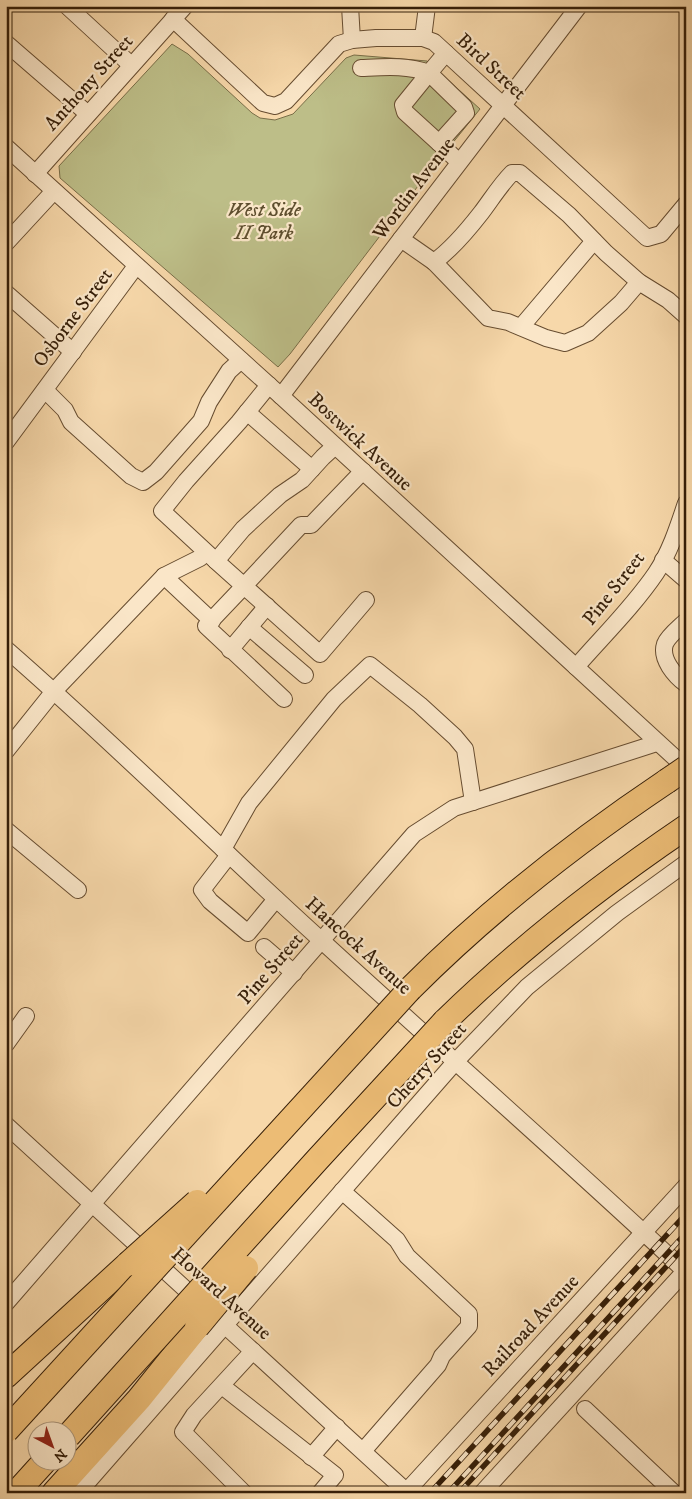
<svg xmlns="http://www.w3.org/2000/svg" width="692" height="1499" font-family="'IM FELL DW Pica',serif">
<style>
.green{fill:#bdbe88;stroke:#796e48}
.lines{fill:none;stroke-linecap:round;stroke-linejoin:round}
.minor-casing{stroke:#664c30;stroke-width:18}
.highway-casing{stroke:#351e08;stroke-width:26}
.minor{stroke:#fae6c8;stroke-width:16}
.highway{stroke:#ecbc75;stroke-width:24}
.rail-casing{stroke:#351e08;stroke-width:5.5}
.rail{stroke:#fae6c8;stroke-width:4;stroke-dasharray:11;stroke-linecap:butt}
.highway-bridge-casing{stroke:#351e08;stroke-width:26;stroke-linecap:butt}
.highway-bridge{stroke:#ecbc75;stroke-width:24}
.labels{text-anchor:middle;stroke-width:4.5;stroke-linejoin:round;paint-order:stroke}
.street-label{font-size:20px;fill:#351e08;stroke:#fae6c8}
.park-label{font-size:20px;font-style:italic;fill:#5e4e2e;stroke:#fae6c8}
</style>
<rect width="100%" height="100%" fill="#f7d8aa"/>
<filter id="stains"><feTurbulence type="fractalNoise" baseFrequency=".004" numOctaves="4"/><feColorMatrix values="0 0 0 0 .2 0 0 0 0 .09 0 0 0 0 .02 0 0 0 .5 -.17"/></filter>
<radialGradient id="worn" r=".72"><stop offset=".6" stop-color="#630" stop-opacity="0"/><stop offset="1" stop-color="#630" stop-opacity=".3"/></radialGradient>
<polygon class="green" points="172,44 188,54 252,113 260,118 275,120 293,114 346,58 354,55 427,61 480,109 418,186 290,354 278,367 60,178 59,166"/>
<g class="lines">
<g class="minor-casing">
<g id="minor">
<polyline points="67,6 131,65"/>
<polyline points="350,6 352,40"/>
<polyline points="173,19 263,103 275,106 286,101 339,44 352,40 376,38 423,38 434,42 647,238 661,234 686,204"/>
<polyline points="423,38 427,6"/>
<polyline points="6,43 88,114"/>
<polyline points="446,53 429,73 464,107 466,113 439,143 459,162"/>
<path d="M361,68C385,67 407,65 429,73L403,105L405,112L439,143"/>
<polyline points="6,147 281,396 686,768"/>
<polyline points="35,174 185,6"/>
<path d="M401,239L434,262C452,249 467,231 481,213C491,200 500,185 512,173H520L569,215L606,253L639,282L668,300L686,316"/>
<polyline points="6,243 54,191"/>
<polyline points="434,262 488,318 508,322 546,338 565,343 588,333 621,303 639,282"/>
<polyline points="6,293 73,352"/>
<polyline points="521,327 594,241"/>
<polyline points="269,385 239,422 186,481 162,511 216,561 243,529 280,495 302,480 323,457 335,446"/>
<polyline points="45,390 65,410 71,422 131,476 143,482 156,472 201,421 209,402 229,371 241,360"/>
<polyline points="281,396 579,6"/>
<polyline points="247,412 312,469"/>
<polyline points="6,442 136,266"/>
<polyline points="663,560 686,580"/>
<polyline points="216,561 244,586 301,525 311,525 363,471"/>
<polyline points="164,576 212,621"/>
<path d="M686,621C680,627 668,636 665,644C660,659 675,676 686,684"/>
<polyline points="249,627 305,675"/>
<path d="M6,649C114,743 216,845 322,941C443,1052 566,1159 685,1271"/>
<polyline points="230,650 267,606"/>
<path d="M576,667C602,637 633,607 656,573C670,552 678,527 686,503"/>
<polyline points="284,699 206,626 244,586 320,654 366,600"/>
<polyline points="6,751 54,691 164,576 200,558 205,553"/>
<polyline points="6,830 78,890"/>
<polyline points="223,849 249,803 334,699 370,665 420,705 455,737 465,749 473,802"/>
<polyline points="229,855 202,890 210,901 248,933 276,899"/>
<polyline points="264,947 294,973"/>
<polyline points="6,1044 26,1016"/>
<polyline points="6,1125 408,1493"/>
<polyline points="342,1191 397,1240 407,1256 469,1314 469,1326 442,1356 438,1365 363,1451"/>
<polyline points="6,1303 414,834 454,808 657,743"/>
<polyline points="222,1386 335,1475 320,1493"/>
<polyline points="585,1409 674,1493"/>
<polyline points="311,1457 337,1427"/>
<polyline points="78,1493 456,1061 527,987 617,913 686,863"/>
<polyline points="244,1493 183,1432 194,1415 253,1351"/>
<polyline points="405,1493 686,1186"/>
<polyline points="482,1493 686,1270"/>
</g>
</g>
<g class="highway-casing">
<g id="highway">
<path d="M410,989C490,909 573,844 667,781"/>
<path d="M445,1021C521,947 599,886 686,827"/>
<polyline points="6,1376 128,1264"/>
<polyline points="16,1493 44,1462"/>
<polyline points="54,1493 139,1399 197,1327"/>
</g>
</g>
<use href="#minor" class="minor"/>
<use href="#highway" class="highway"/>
<g class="rail-casing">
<g id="rail">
<polyline points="430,1493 686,1214"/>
<polyline points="448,1493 686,1233"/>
<polyline points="459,1493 686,1245"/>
</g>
</g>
<use href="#rail" class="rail"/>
<g class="highway-bridge-casing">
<g id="highway-bridge">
<polyline points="667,781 686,768"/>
<polyline points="128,1264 197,1202"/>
<polyline points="197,1327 246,1268"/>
<polyline points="6,1431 410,989"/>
<polyline points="68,1436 317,1160 445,1021"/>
</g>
</g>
<use href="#highway-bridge" class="highway-bridge"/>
</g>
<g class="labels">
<g class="street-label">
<text transform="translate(492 66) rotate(43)" y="7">Bird Street</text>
<text transform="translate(88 82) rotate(-48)" y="7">Anthony Street</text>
<text transform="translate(413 188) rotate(-53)" y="7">Wordin Avenue</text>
<text transform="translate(72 317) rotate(-53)" y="7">Osborne Street</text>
<text transform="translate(361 441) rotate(43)" y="7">Bostwick Avenue</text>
<text transform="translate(613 588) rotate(-52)" y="7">Pine Street</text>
<text transform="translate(359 945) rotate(42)" y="7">Hancock Avenue</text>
<text transform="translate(270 968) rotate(-49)" y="7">Pine Street</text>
<text transform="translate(426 1065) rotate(-48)" y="7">Cherry Street</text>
<text transform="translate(222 1293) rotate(42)" y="7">Howard Avenue</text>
<text transform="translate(530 1325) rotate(-47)" y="7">Railroad Avenue</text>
</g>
<g class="park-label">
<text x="264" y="216">West Side<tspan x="264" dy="23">II Park</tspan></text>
</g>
</g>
<rect width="692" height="1499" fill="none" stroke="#f7d8aa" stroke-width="25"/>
<rect x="8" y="8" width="677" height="1484" fill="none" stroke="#351e08" stroke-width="2.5"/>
<rect x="12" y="12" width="667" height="1474" fill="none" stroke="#351e08"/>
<g transform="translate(52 1446) rotate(139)"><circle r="24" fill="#fae6c8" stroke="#ab967b"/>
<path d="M0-4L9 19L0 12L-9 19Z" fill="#8f2418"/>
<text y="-8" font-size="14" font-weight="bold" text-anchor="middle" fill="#351e08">N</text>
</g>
<rect width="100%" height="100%" filter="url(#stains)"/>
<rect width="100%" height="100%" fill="url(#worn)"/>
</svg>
